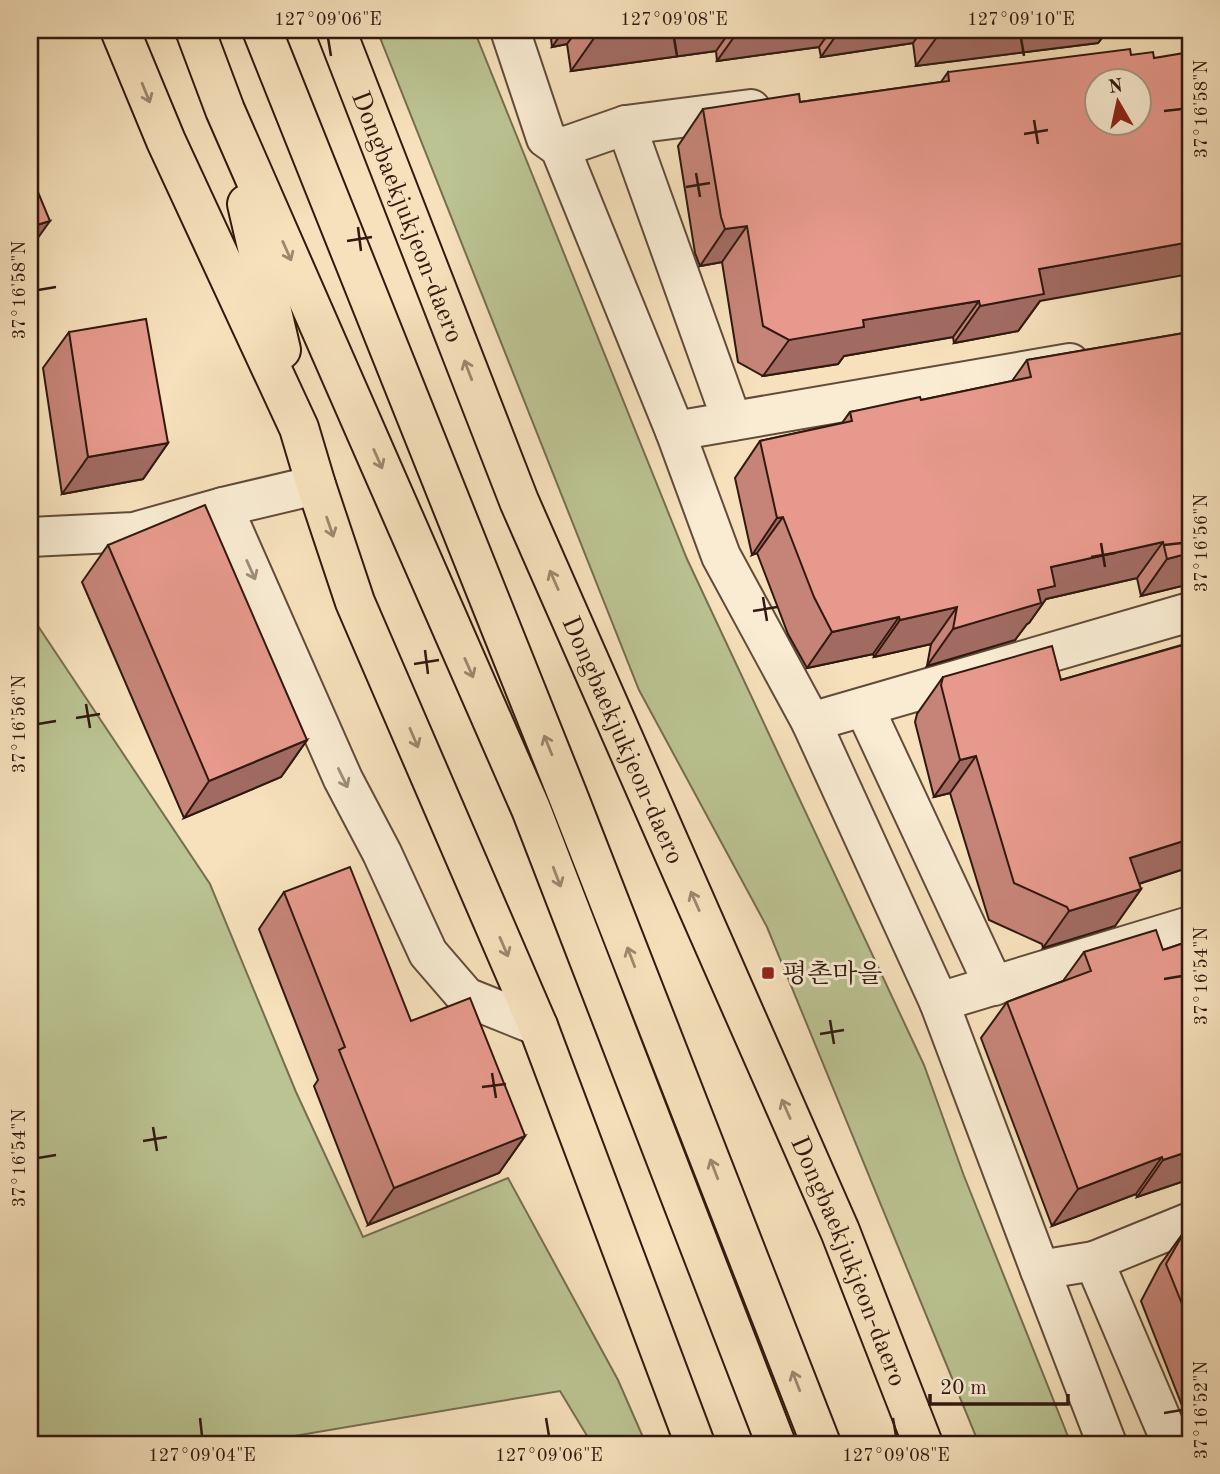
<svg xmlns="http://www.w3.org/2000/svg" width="1220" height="1474" font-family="'Old Standard TT','Noto Serif KR',serif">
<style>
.green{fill:#bbc392;stroke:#766e50;stroke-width:2}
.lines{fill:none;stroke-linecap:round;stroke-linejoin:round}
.minor-casing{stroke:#624b3a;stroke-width:42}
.major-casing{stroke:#31190f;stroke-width:42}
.minor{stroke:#f9ecd3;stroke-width:38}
.major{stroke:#f6e1bc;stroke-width:38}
.wall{fill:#c68478;stroke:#31190f;stroke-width:2}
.shaded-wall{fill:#a16b62;stroke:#31190f;stroke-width:2}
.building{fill:#e6998c;stroke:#31190f;stroke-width:2;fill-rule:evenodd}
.oneway{stroke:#9d876e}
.oneway2{stroke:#9f8d7b}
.ticks{fill:none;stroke:#31190f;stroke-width:2.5}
.poi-dot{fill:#8f2418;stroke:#f9ecd3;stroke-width:2.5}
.labels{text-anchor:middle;stroke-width:6;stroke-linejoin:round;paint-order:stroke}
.street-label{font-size:26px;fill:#31190f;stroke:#f9ecd3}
.poi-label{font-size:26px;fill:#31190f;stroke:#f9ecd3;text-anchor:start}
.neatline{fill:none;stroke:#31190f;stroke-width:2.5}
.ticks-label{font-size:18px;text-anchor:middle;fill:#31190f}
</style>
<rect width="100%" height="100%" fill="#f6e1bc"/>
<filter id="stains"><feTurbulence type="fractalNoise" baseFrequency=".00286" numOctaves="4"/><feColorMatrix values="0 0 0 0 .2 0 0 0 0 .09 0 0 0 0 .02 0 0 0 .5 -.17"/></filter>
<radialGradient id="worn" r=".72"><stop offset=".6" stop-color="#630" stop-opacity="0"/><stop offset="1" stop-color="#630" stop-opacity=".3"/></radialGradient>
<g class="green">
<polygon points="377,30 474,30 687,559 924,1065 964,1176 1071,1444 979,1444 767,927 639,690"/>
<polygon points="30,614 210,884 296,1092 363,1237 508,1178 618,1380 646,1444 592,1444 560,1391 247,1444 30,1444"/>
</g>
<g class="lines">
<g class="minor-casing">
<g id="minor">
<polyline points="510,30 546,138 560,148"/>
<polyline points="751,109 626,125 560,148 675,431 1070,363"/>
<polyline points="626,125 732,421"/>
<polyline points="675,431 721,556 811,722"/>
<polyline points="223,507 343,779 382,853 428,953 466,997 538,1026"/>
<polyline points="30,537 134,532 223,507 316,485"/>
<polyline points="1190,612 811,722 939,1002 1190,926"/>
<polyline points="864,707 994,986"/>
<polyline points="939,1002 1040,1270 1094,1261"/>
<polyline points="1040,1270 1107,1444"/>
<polyline points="1172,1444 1094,1261 1190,1222"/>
</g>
</g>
<g class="major-casing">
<g id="major">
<polyline points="120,30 166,141 299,428 316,485 355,602 538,1026 695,1444"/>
<polyline points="195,30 225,110 531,809 776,1444"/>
<polyline points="262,30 568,796 821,1444"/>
<path id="s1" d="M336,30L519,501L840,1231L923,1444"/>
<polyline points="247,204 281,350"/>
</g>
</g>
<use href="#minor" class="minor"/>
<use href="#major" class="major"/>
</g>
<g class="wall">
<polygon points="550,30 1108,30 1098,43 916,66 913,43 821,57 819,47 717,61 716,51 571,71 567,44 552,47"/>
<polygon points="948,72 1040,301 1018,331 954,343 953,337 844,356 838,364 763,376 738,362 722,262 700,266 695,253 678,146 703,109 800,102 941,82"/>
<polygon points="69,332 168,443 143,479 62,494 43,368"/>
<polygon points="1190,332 1190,584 1141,596 1137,578 1046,599 1029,623 1027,624 1015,640 927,666 931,644 874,657 873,654 807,668 788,634 757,553 752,555 735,478 760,441 842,423 850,412 921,400 1012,381 1027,360"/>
<polygon points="108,545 307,740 281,777 184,818 82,582"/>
<polygon points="1190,637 1190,867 1139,884 1141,889 1115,926 1043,948 1042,944 989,920 950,793 934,797 915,722 917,714 943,677 1061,680 1185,644"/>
<polygon points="284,892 525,1136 499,1173 368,1225 314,1086 318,1080 259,929"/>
<polygon points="1190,941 1190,1179 1137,1197 1136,1194 1052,1226 981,1038 1007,1002 1063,981 1084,952 1163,950"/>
<polygon points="1190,1227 1190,1426 1141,1301 1160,1265 1186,1229"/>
</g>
<g class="shaded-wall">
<polygon points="564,30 577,30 567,44 552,47"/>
<polygon points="629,30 731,30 716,51 571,71 597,34"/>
<polygon points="739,30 831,30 819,47 717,61"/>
<polygon points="840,30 922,30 913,43 821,57"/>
<polygon points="942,30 1108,30 1098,43 916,66"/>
<polygon points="50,221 30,249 30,227"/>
<polygon points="747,226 722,262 700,266 725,229"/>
<polygon points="1190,242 1190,274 1040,301 1018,331 954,343 980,306 1039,269"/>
<polygon points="979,301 953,337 844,356 838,364 763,376 789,340 863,320"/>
<polygon points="168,443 143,479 62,494 88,457"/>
<polygon points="783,517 757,553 752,555 777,518"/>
<polygon points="1163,542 1137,578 1046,599 1029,623 1027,624 1015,640 927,666 953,629 1051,567"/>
<polygon points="1190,553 1190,584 1141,596 1167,559"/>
<polygon points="957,607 931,644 874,657 900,620"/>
<polygon points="899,617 873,654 807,668 832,632"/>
<polygon points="307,740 281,777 184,818 209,781"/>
<polygon points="976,756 950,793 934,797 960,760"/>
<polygon points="1190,839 1190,867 1104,895 1130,858"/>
<polygon points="1141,889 1115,926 1043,948 1069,911"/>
<polygon points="525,1136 499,1173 368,1225 394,1188"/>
<polygon points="1190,1151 1190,1179 1137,1197 1163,1160"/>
<polygon points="1162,1157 1136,1194 1052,1226 1078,1189"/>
</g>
<g class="building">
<polygon points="596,30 629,30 597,34"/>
<path d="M1130,49L1131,55L1153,52L1154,58L1190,52V242L1039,269L1044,294L980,306L979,301L863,320L864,327L789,340L763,326L747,226L725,229L721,217L703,109L799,94L800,102L949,81L948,72ZM1097,80H1139V122H1097Z"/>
<polygon points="30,173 50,221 30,227"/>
<polygon points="146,319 168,443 88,457 69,332"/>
<polygon points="1190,332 1190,553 1167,559 1163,542 1051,567 1055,586 1038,590 1041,603 953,629 957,607 900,620 899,617 832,632 814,597 783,517 777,518 760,441 852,421 850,412 920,397 921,400 1031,377 1027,360"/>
<polygon points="205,505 307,740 209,781 108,545"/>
<polygon points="1190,643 1190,839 1130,858 1141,889 1069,911 1067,907 1014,883 976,756 960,760 941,685 943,677 1052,646 1061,680"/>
<polygon points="350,867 411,1021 470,998 525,1136 394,1188 339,1050 345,1047 284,892"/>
<polygon points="1156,930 1163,950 1190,941 1190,1151 1163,1160 1162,1157 1078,1189 1007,1002 1091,971 1084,952"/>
<polygon points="1190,1227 1190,1324 1166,1264 1186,1229"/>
</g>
<defs><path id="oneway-shaft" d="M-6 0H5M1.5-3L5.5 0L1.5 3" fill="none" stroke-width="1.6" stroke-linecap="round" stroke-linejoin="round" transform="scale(1.75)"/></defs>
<g class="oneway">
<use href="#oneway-shaft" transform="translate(146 93) rotate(68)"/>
<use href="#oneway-shaft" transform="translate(287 251) rotate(66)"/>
<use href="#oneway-shaft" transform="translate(468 370) rotate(-111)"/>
<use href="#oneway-shaft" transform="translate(378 459) rotate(66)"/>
<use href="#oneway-shaft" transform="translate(330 527) rotate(71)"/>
<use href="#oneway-shaft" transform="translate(554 580) rotate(-114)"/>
<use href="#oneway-shaft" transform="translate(469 668) rotate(66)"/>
<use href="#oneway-shaft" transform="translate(414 738) rotate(67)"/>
<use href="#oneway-shaft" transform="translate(548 745) rotate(-112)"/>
<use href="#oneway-shaft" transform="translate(557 877) rotate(69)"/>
<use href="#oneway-shaft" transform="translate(695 901) rotate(-114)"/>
<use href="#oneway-shaft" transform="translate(504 947) rotate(67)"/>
<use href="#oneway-shaft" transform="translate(631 957) rotate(-111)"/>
<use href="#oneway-shaft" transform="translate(786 1109) rotate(-114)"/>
<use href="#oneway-shaft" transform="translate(714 1169) rotate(-111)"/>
<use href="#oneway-shaft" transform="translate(796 1381) rotate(-111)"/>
</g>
<g class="oneway2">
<use href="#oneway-shaft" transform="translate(251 570) rotate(66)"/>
<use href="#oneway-shaft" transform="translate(343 778) rotate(64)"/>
</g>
<path class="ticks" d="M328,38L331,56M674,38L677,56M1021,38L1024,56M1164,111L1182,109M1034,120L1038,144M1024,134L1048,130M696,173L700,197M686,187L710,183M358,227L361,251M347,241L372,237M38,290L56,287M1101,543L1105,567M1164,545L1182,543M1091,557L1115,553M763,597L767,621M753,611L777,607M425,650L428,674M414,664L439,660M86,704L90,728M76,718L100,714M38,724L56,721M1164,979L1182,976M830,1020L834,1044M820,1034L844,1030M492,1073L496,1098M482,1087L506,1084M153,1127L157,1151M143,1141L167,1137M38,1158L56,1155M1164,1413L1182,1410M200,1418L202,1436M546,1418L549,1436M893,1418L896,1436"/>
<rect class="poi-dot" x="761" y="966" width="14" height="14" rx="3.5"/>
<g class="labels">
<g class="street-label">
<text dy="9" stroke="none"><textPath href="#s1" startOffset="200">Dongbaekjukjeon-daero</textPath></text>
<text dy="9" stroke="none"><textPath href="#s1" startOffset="766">Dongbaekjukjeon-daero</textPath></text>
<text dy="9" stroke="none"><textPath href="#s1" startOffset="1334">Dongbaekjukjeon-daero</textPath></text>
</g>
<g class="poi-label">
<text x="782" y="982">평촌마을</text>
</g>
</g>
<rect width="1220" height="1474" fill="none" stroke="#f6e1bc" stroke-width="77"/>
<g transform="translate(1118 102) rotate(351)"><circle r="33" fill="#f9ecd3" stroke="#a99885" stroke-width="2"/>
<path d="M0-5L12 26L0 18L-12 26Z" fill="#8f2418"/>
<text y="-10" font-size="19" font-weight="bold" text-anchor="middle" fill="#31190f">N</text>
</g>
<path d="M930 1394v10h138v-10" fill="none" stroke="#31190f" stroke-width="3.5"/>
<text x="940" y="1394" font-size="21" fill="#31190f" stroke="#f9ecd3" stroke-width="5" paint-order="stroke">20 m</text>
<rect x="38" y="38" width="1144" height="1398" class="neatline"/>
<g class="ticks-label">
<text x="328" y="25">127°09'06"E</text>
<text x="674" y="25">127°09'08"E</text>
<text x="1021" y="25">127°09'10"E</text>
<text transform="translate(1201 109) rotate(-90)" y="6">37°16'58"N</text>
<text transform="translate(19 290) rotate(-90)" y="6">37°16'58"N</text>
<text transform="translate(1201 543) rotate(-90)" y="6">37°16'56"N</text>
<text transform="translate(19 724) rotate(-90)" y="6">37°16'56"N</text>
<text transform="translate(1201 976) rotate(-90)" y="6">37°16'54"N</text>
<text transform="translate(19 1158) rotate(-90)" y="6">37°16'54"N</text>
<text transform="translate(1201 1410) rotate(-90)" y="6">37°16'52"N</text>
<text x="202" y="1461">127°09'04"E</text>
<text x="549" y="1461">127°09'06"E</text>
<text x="896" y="1461">127°09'08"E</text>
</g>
<rect width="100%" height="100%" filter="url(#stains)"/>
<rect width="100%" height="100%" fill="url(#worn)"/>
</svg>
